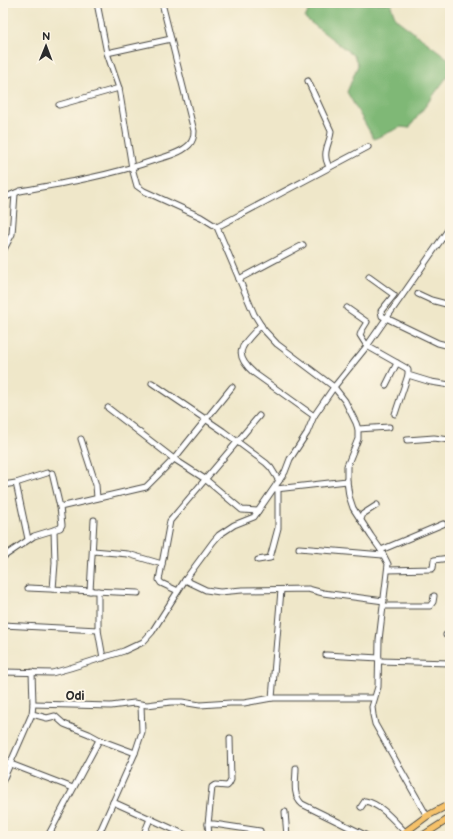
<svg xmlns="http://www.w3.org/2000/svg" width="453" height="839" font-family="'Balsamiq Sans',sans-serif">
<style>
.forest{fill:#7fb876;stroke:#557250}
.lines{fill:none;stroke-linecap:round;stroke-linejoin:round}
.minor-casing{stroke:#484743;stroke-width:7}
.major-casing{stroke:#484743;stroke-width:8}
.minor{stroke:#fff;stroke-width:5}
.major{stroke:#f5c16b;stroke-width:6}
.labels{text-anchor:middle;stroke-width:4;stroke-linejoin:round;paint-order:stroke}
.quarter-label{font-size:12px;font-weight:bold;fill:#2b2b2b;stroke:#fcf5e5}
</style>
<rect width="100%" height="100%" fill="#fcf5e5"/>
<filter id="ink" filterUnits="userSpaceOnUse"><feTurbulence type="fractalNoise" baseFrequency=".025" numOctaves="2"/><feDisplacementMap in="SourceGraphic" scale="8" xChannelSelector="R" yChannelSelector="G"/><feConvolveMatrix kernelMatrix="1 2 1 2 8 2 1 2 1" color-interpolation-filters="sRGB"/></filter>
<filter id="wash" filterUnits="userSpaceOnUse"><feTurbulence type="fractalNoise" baseFrequency=".012" numOctaves="4" result="noise"/><feDisplacementMap in="SourceGraphic" scale="16" xChannelSelector="R" yChannelSelector="G"/><feGaussianBlur stdDeviation="0.9" result="paint"/><feColorMatrix in="noise" values="0 0 0 0 0 0 0 0 0 0 0 0 0 0 0 0 0 1.4 0 .05"/><feComposite in="paint" operator="in"/></filter>
<g filter="url(#wash)">
<rect width="100%" height="100%" fill="#efe7c9"/>
<polygon class="forest" points="312,3 393,3 391,6 396,19 450,60 450,73 409,128 401,127 374,139 347,92 358,65 354,56 305,18"/>
</g>
<g filter="url(#ink)">
<g class="lines">
<g class="minor-casing">
<g id="minor">
<polyline points="97,3 107,53 119,88 132,168 137,186 144,191 201,217 217,227 254,314 264,330 277,344 334,387 345,401 356,423 358,429 358,439 347,466 347,481 349,496 353,508 371,536 381,550 388,564 379,640 378,687 372,707 373,715 375,724 427,816"/>
<polyline points="107,53 171,39"/>
<path d="M308,81L331,131C331,140 324,149 326,158C326,161 328,164 329,167"/>
<polyline points="59,105 119,88"/>
<path d="M3,196L6,197L20,191C66,183 112,175 155,160C166,157 181,153 189,145C193,141 194,136 194,131L162,3"/>
<polyline points="217,227 368,147"/>
<polyline points="3,251 12,234 15,194"/>
<polyline points="369,277 394,295 381,311 382,316 438,343 450,346"/>
<polyline points="239,279 303,245"/>
<polyline points="418,294 431,300 450,305"/>
<polyline points="347,308 367,322 362,330 360,335 367,346 406,368 408,370 408,375"/>
<path d="M261,325C244,344 230,352 254,373L314,416"/>
<polyline points="152,383 223,431 266,463 271,468 279,481"/>
<polyline points="386,385 397,363"/>
<polyline points="108,408 174,459 205,479 242,510 258,511"/>
<polyline points="395,414 408,375 431,382 450,385"/>
<polyline points="358,429 389,427"/>
<polyline points="81,439 96,485 97,498"/>
<polyline points="407,440 434,438 450,440"/>
<polyline points="52,473 60,507"/>
<polyline points="16,483 28,539"/>
<polyline points="3,485 16,483 47,473"/>
<polyline points="276,489 347,481"/>
<polyline points="361,519 363,514 377,505"/>
<polyline points="299,548 383,555"/>
<polyline points="381,550 443,524"/>
<polyline points="93,551 128,554 162,564"/>
<polyline points="3,557 34,536 60,528 62,525 60,507 146,487 174,459 232,387"/>
<polyline points="258,560 270,558 278,528 278,489"/>
<polyline points="388,570 432,569 433,568 434,560 450,558"/>
<polyline points="185,580 206,590 220,592 242,590 308,589 323,593 384,601"/>
<polyline points="28,588 138,593"/>
<polyline points="53,589 55,563 54,530"/>
<polyline points="90,591 94,520"/>
<polyline points="98,591 98,630 103,658"/>
<polyline points="178,591 161,583 159,580 170,521 259,416"/>
<polyline points="384,606 430,606 433,602 434,596"/>
<polyline points="3,625 98,630"/>
<polyline points="446,635 450,635"/>
<polyline points="326,655 379,658"/>
<polyline points="379,661 450,663"/>
<polyline points="3,672 52,673 70,668 124,651 143,642 152,632 185,580 213,542 219,535 234,525 254,517 285,472 290,459 307,433 314,416 334,387 367,346 450,227"/>
<polyline points="272,698 281,590"/>
<polyline points="33,704 111,706 134,703 147,705 171,702 182,702 200,705 230,703 244,703 272,698 374,698"/>
<polyline points="32,714 47,718 55,716 64,724 89,734 100,740 135,753"/>
<polyline points="3,761 73,788"/>
<path d="M296,768C296,780 292,795 302,804L367,836"/>
<polyline points="3,780 32,714 33,704 32,672"/>
<polyline points="113,802 188,836"/>
<path d="M361,807L365,801C381,804 394,821 405,832"/>
<polyline points="285,812 287,836"/>
<polyline points="208,824 214,824 260,831"/>
<polyline points="48,836 98,742 100,740"/>
<polyline points="98,836 135,753 142,732 141,705"/>
<polyline points="143,836 150,819"/>
<polyline points="209,836 208,824 212,787 215,785 227,786 229,784 231,780 230,738"/>
</g>
</g>
<g class="major-casing">
<g id="major">
<polyline points="400,836 427,816 450,804"/>
<polyline points="422,836 450,818"/>
</g>
</g>
<use href="#minor" class="minor"/>
<use href="#major" class="major"/>
</g>
</g>
<g class="labels">
<g class="quarter-label">
<text x="75" y="700">Odi</text>
</g>
</g>
<rect width="453" height="839" fill="none" stroke="#fcf5e5" stroke-width="16"/>
<g transform="translate(46 46) rotate(1)" stroke="#fcf5e5" stroke-width="3" paint-order="stroke">
<path d="M0-3L7 15L0 10L-7 15Z" fill="#2b2b2b"/>
<text y="-6" font-size="11" font-weight="bold" text-anchor="middle" fill="#2b2b2b">N</text>
</g>
</svg>
